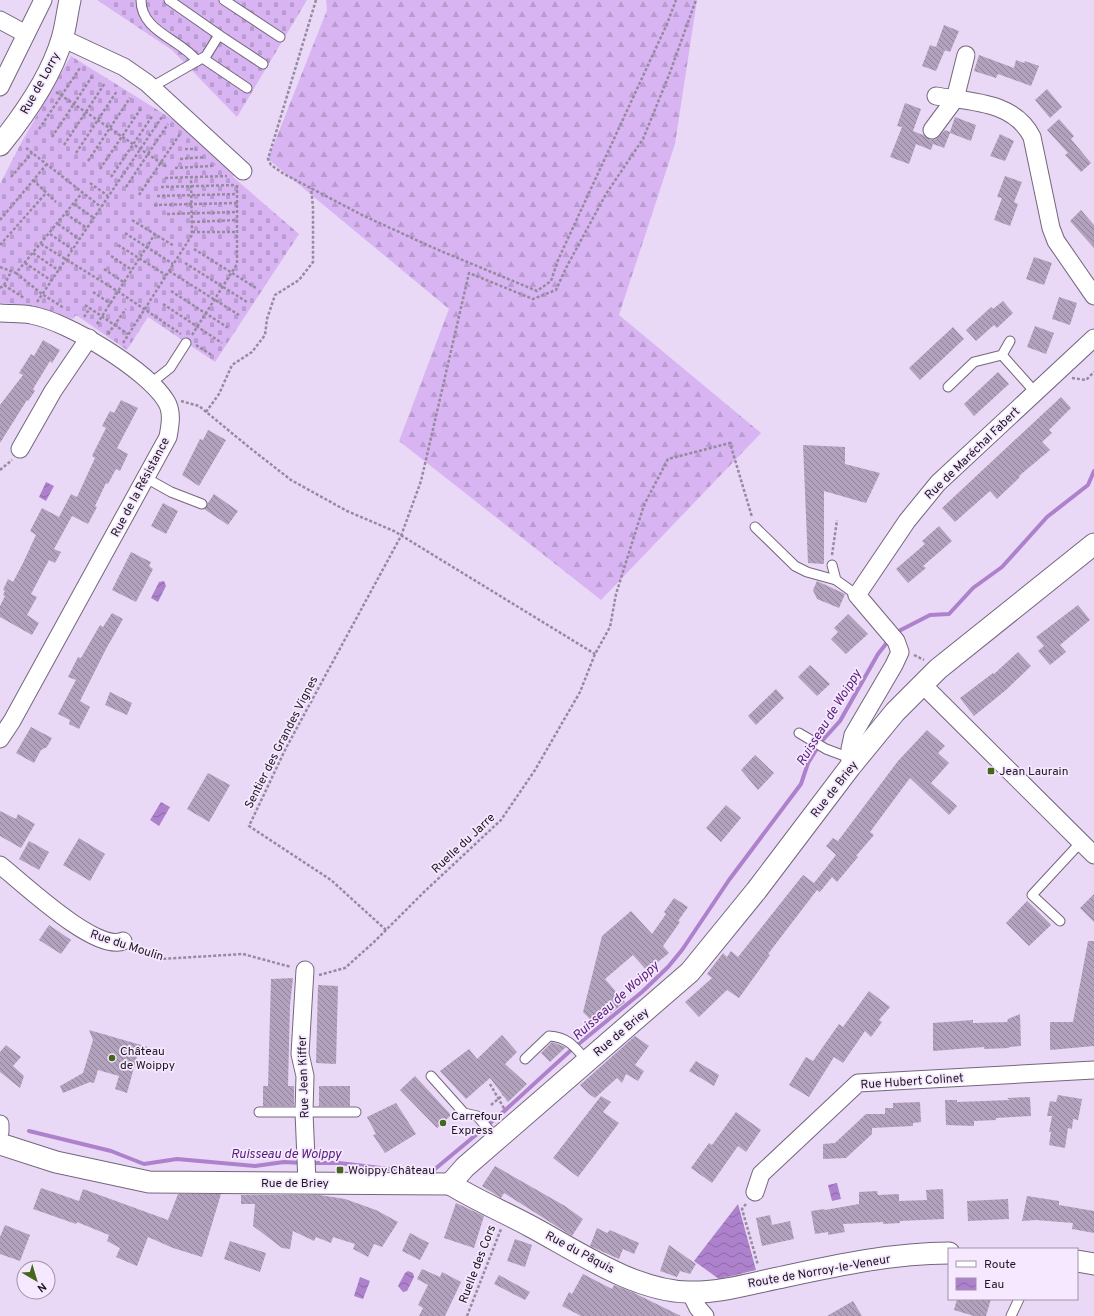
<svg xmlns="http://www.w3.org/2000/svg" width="1094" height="1316" font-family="Overpass,sans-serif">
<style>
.forest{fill:url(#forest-firs)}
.cemetery{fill:url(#cemetery-stones)}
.water{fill:url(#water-waves)}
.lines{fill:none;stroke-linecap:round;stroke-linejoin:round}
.stream{stroke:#ae81cc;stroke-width:4}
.building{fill:url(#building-back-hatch)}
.service-casing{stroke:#74667e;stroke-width:11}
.minor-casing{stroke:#74667e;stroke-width:19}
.tertiary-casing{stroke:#74667e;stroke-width:23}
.path{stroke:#968aa0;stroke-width:2.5;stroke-dasharray:3 2;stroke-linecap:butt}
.service{stroke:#fff;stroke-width:9}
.minor{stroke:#fff;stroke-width:17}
.tertiary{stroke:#fff;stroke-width:21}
.poi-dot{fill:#44661d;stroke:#f5e8ff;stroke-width:1.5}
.labels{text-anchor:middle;stroke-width:3.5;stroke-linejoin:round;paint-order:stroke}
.street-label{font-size:12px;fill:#1d1721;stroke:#f5e8ff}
.poi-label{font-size:12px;fill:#1d1721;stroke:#f5e8ff;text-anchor:start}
.water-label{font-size:13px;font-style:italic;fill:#5a207a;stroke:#f5e8ff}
</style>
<defs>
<pattern id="forest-firs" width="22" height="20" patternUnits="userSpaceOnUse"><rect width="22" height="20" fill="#d8b5f2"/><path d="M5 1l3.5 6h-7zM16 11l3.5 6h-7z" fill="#b99bcf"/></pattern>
<pattern id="cemetery-stones" width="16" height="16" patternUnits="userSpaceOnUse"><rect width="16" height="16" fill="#d8b5f2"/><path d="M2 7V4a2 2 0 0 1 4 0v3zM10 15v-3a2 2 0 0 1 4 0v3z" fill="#b99bcf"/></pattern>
<pattern id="water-waves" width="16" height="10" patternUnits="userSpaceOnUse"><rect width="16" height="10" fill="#ae81cc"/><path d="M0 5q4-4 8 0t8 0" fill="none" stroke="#8d69a5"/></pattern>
<pattern id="building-back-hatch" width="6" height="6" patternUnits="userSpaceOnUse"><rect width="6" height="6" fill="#b2a2bd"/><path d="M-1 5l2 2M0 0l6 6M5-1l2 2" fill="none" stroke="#908399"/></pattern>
</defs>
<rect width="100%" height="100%" fill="#e9d9f6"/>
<polygon class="forest" points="326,0 697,0 675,144 619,315 761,433 601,600 399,441 449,309 268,159 327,10"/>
<g class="cemetery">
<polygon points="97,0 307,0 237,117 172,50"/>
<polygon points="71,56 193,132 236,170 233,177 299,234 215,362 148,317 127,350 76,315 73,319 26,305 0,303 0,184 20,145"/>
</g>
<g class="water">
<polygon points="46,482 54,486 46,501 39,497"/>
<polygon points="164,581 166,586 158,602 151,598 159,582"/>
<polygon points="161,802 170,807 159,826 150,820"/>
<polygon points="837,1183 841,1199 832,1201 828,1185"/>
<polygon points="738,1204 756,1270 719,1279 694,1261"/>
<polygon points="408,1271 413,1273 414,1277 407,1291 403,1292 398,1286 405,1273"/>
<polygon points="360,1277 370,1281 363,1299 354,1296"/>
</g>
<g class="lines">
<g class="stream">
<polyline points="895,633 930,615 949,614 973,588 1002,567 1047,517 1088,485 1094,471"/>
<polyline points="29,1131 111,1151 144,1164 177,1159 255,1166 284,1162 303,1163"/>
<polyline points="310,1163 339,1163 389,1169 435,1169 501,1114 570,1051 642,992 668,967 682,950 729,880 801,784 808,763 821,742 840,721 878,654 889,640"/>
</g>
</g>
<g class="building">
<polygon points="944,25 959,31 950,52 936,47"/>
<polygon points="930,45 945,50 936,71 922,66"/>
<polygon points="979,55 1014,68 1016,60 1024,63 1025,61 1039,66 1031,86 998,74 996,78 974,71"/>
<polygon points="1047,89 1062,107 1050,118 1035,100"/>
<polygon points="905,103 921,109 913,131 923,135 930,140 936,139 945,130 950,132 955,117 976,125 971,141 950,133 944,148 933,144 931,150 916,144 909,164 890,157 902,127 897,126"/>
<polygon points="1059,119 1074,136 1071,139 1091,163 1081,172 1065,155 1068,153 1047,130"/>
<polygon points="1000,134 1014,141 1005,161 990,156"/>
<polygon points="1005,176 1022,182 1014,202 1018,204 1010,226 994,220 1002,198 997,197"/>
<polygon points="1081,210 1094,225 1094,248 1070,221"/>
<polygon points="1034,257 1052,263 1044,285 1026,279"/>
<polygon points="1059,297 1077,303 1070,325 1052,319"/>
<polygon points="1003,301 1013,313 997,328 994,325 976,341 966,330 991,307 993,309"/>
<polygon points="1035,326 1054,333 1046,354 1027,347"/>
<polygon points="953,327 964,339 920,380 909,368"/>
<polygon points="43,340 60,350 52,363 50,361 33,389 35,391 28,401 27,400 0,443 0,405 23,375 19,373 31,354 34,356"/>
<polygon points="998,372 1009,384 974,416 964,404"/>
<polygon points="1061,397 1071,408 1049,430 1052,433 1042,442 1050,450 1019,476 1020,477 997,499 990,491 955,522 942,508"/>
<polygon points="121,400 138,408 117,448 128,454 120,471 116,469 108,484 106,483 95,506 97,507 88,524 72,516 54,549 61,552 55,563 49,560 31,594 37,597 27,615 39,623 32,635 0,617 0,606 5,596 3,595 5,591 3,590 8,579 13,582 23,563 36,535 30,531 42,508 59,517 71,494 77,497 95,458 92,456 106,428 102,426 110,411 114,413"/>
<polygon points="208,430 226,440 199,486 182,475 200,439 203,440"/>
<polygon points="803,445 845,447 845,464 880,473 866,503 824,491 824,564 808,563"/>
<polygon points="214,494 238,511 228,525 204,509"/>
<polygon points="163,503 178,511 166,534 151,526"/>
<polygon points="939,526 952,541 923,566 926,568 908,583 896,569 925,544 922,541"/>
<polygon points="131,552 151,562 149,566 153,569 136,602 112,590"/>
<polygon points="817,581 845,594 839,608 817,599 813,590"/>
<polygon points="1078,605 1090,620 1060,645 1066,652 1050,665 1038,651 1044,646 1036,637"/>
<polygon points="112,613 123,619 106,649 80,701 90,707 79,729 69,724 70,720 58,714 76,680 68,677 78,657 81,658 100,625 103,627"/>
<polygon points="848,614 868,634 846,654 831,639 838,632 834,628"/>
<polygon points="1018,652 1031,666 1006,690 974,716 960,698 993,673 994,674"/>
<polygon points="810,665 830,684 817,696 798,677"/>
<polygon points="776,689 784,698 756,725 748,716"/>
<polygon points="110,692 132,703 127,715 105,705"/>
<polygon points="31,727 52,738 47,747 41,750 34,763 16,753"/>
<polygon points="927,730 945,746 938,753 949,763 931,783 957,806 949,815 910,778 870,832 874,835 856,856 858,857 837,882 832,877 820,892 817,890 768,954 770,955 739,998 727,990 699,1017 685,1002 712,978 707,974 723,953 727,957 731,951 738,957 803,875 814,883 836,855 826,846 833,838 838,841 898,761"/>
<polygon points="755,755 774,773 758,790 741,770"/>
<polygon points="208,773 230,785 209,822 187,809"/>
<polygon points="726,805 741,818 721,842 706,828"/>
<polygon points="0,811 16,819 18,814 35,824 21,848 0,836"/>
<polygon points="79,838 105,854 90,881 63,865"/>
<polygon points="29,841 49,852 39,870 19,859"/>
<polygon points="1094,894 1094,922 1080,908"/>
<polygon points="674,898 688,907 678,921 680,922 663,946 669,953 647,971 633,955 605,979 625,1002 596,1025 583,1012 602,936 631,911 652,934 666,914 664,912"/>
<polygon points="1027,901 1051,925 1029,946 1006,923"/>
<polygon points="49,925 71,940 61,954 39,940"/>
<polygon points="1088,941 1094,941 1094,1046 1050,1050 1050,1022 1073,1022"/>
<polygon points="293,978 290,1005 288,1086 294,1086 294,1106 263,1106 263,1086 268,1086 271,979"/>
<polygon points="318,985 338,986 336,1064 316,1063"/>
<polygon points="869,991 890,1007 879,1020 882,1022 871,1037 865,1031 843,1063 834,1057 809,1097 789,1085 806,1057 813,1061 839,1024 843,1027"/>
<polygon points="1020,1014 1021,1046 1009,1047 1009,1048 984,1049 984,1047 933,1051 933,1023 973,1020 973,1023 1007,1022 1008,1019"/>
<polygon points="89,1030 148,1047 138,1053 127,1093 115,1089 119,1076 98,1070 94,1083 90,1082 63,1093 60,1086 83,1073 93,1040"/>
<polygon points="502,1035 517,1052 505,1064 527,1084 508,1102 490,1078 466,1099 440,1071 469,1049 477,1059"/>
<polygon points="635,1036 649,1046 635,1065 644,1071 638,1081 626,1074 622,1083 617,1078 595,1098 589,1094 580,1085"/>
<polygon points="552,1042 566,1047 550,1062 541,1053"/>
<polygon points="6,1045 21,1057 13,1066 24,1076 20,1088 0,1072 0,1052"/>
<polygon points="696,1061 719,1075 714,1086 689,1071"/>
<polygon points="415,1076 451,1115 437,1128 400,1090"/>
<rect x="319" y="1086" width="31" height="20"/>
<polygon points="1058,1095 1082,1099 1078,1120 1073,1119 1072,1129 1068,1128 1065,1148 1049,1145 1051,1132 1049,1132 1052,1116 1047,1116 1050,1101 1056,1102"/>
<polygon points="601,1096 611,1102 603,1112 619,1123 578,1177 553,1158"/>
<polygon points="1030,1097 1031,1116 996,1118 996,1120 974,1121 974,1126 946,1125 945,1100 957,1100 957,1102 1010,1100 1007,1098"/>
<polygon points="920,1102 921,1122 913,1123 913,1126 872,1128 872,1134 846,1158 823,1159 823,1144 835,1143 866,1114 885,1114 885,1108 893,1108 893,1103"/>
<polygon points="396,1103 416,1134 385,1153 373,1135 376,1134 367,1117"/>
<polygon points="736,1112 761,1130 746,1152 738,1146 712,1183 691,1168 709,1143 712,1145"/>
<polygon points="495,1166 565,1206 583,1219 572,1236 504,1193 501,1198 482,1186"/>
<polygon points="41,1188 79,1201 83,1189 168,1220 178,1194 221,1194 202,1257 173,1248 148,1237 137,1266 116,1257 120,1248 107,1241 109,1235 77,1222 76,1224 33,1209"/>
<polygon points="943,1189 944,1219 900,1221 900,1223 883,1224 883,1222 843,1224 845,1232 828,1235 828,1232 815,1234 811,1211 824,1209 825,1210 859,1204 859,1192 877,1191 878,1195 899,1194 899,1201 927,1200 926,1190"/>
<polygon points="241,1195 320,1195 345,1199 376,1210 398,1222 382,1247 374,1244 368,1257 353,1249 355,1244 333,1237 331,1243 316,1237 314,1241 293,1231 290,1249 282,1248 253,1226 255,1204 241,1204"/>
<polygon points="1027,1196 1059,1201 1059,1205 1094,1211 1094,1233 1072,1229 1073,1223 1036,1220 1022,1221"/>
<polygon points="1008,1199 1009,1219 968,1221 967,1201"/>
<polygon points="456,1203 484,1216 474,1248 444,1238"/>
<polygon points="770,1215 772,1225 790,1221 794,1239 762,1246 756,1218"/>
<polygon points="5,1225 30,1235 20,1261 0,1254 0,1237"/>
<polygon points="597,1228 607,1233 610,1230 639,1243 634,1254 623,1249 619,1259 590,1246"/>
<polygon points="410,1233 429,1243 420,1260 402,1251"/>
<polygon points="515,1239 532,1245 525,1267 507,1261"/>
<polygon points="230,1241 266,1253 260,1272 224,1259"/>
<polygon points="669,1245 696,1264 690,1274 680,1271 677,1277 660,1271"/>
<polygon points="422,1269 440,1277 442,1272 461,1282 445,1316 419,1316 423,1308 418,1305 428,1285 417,1279"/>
<polygon points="583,1274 612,1289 614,1285 632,1292 681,1316 581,1316 562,1306 569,1292 572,1294"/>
<polygon points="499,1275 530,1292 525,1300 494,1284"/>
<polygon points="957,1299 991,1299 986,1316 974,1316 954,1310"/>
<polygon points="853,1301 862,1316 827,1316"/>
</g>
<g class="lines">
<g class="service-casing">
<g id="service">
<path d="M141,0C141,32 181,39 197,61L157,84L154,89"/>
<polyline points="169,0 219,35"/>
<polyline points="224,0 280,37"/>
<polyline points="204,59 247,88"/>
<polyline points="197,61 206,56 219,35 263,64"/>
<polyline points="1002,355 1035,392"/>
<polyline points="151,383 170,368 186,343"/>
<polyline points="948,387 974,362 1002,355 1010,341"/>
<polyline points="146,478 171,492 202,504"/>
<polyline points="755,527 795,566 807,572 836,580"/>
<polyline points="832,565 836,580 857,595"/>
<polyline points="799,733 826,749 850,758"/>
<polyline points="1060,921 1032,895 1081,842"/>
<path d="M525,1059L549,1036C568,1037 575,1047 586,1060"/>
<polyline points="431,1076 464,1113 477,1116 497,1139"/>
<polyline points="259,1112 356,1112"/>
<polyline points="1011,1316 1019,1299"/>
</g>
</g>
<g class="minor-casing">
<g id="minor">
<polyline points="0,20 26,34"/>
<polyline points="62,38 124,67 147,83 243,171"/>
<polyline points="0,87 43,0"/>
<path d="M936,96C971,102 1014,101 1032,137L1051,228L1056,241L1094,296"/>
<polyline points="932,130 955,99 966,55"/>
<path d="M0,313C10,314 21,313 31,315C67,321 147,370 166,401C173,412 170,426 168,437L12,721L0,739"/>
<polyline points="20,449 53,391 89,338"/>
<polyline points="922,684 1094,855"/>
<polyline points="850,767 850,749 853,735 894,665 900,652 896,641 857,595 907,521 938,483 1094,338"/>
<path d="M0,865C22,882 96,953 123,941"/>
<polyline points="305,970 300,1054 305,1076 304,1112 307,1183"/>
<polyline points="0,1124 0,1132"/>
<polyline points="755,1192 761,1174 858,1083 1094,1070"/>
<polyline points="690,1292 698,1308 705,1316"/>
</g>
</g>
<g class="tertiary-casing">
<g id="tertiary">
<path d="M0,145C25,114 51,77 62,39C66,26 67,13 70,0"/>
<polyline points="0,1144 56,1162 149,1182 450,1184"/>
<polyline points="450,1184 465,1167 690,972 756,891 850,767 895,712 938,669 1094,544"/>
<path d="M450,1184C476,1200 504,1212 530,1226C577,1251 634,1291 688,1292C719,1293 749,1284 778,1278C834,1266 892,1253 949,1253"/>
<polyline points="1077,1261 1094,1264"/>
</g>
</g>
<g class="path">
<polyline points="316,0 268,159 271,165 284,174 362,215 436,249 537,291 551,281 558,260 667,24 676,0"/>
<polyline points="56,92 167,167"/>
<polyline points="39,129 80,68"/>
<polyline points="52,137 93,75"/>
<polyline points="64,145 105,83"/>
<polyline points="26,148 101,207"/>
<polyline points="185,149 196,149"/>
<polyline points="76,153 117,91"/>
<polyline points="180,159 205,157"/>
<polyline points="88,161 130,98"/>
<polyline points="175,168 211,166 215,164"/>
<polyline points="100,169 142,107"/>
<polyline points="11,177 32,153"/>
<polyline points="111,177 153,115"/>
<polyline points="165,178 227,176"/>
<polyline points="33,180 56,202"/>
<polyline points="90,183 108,196"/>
<polyline points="126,187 168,124"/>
<polyline points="161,187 236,185"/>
<polyline points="139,195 180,134"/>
<polyline points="157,196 237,194"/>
<polyline points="74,204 94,218"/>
<polyline points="154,205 237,203"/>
<polyline points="66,214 87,228"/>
<polyline points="167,214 237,212"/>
<polyline points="0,220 46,165"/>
<polyline points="132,220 174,246"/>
<polyline points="192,222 237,220"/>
<polyline points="58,224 79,239"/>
<polyline points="192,232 237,232"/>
<polyline points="125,233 173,264"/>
<polyline points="50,234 72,249"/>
<polyline points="41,244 119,292 181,334"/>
<polyline points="0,245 46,193"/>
<polyline points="118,245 166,275"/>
<polyline points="194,249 256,288"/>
<polyline points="33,253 58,270"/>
<polyline points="111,256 132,270"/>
<polyline points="25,263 52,281"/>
<polyline points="185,263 247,302"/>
<polyline points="0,267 16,273 82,193"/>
<polyline points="104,269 125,283"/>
<polyline points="169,271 239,315"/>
<polyline points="16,273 42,294 64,308"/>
<polyline points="4,285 11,272"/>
<polyline points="0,288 4,285 24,298"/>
<polyline points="171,291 230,329"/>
<polyline points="93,292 111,304"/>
<polyline points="37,302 162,117"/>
<polyline points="163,304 222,343"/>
<polyline points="85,305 128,334"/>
<polyline points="84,317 90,308"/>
<polyline points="97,324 155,234"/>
<polyline points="108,334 126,309"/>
<polyline points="192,335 237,264 237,185"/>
<polyline points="123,343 192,235 191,178"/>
<polyline points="196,345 213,356"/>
<polyline points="1072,378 1086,380 1094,372"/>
<polyline points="181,401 199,406 250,448 291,480 347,511 394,531 595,654"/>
<polyline points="206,412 219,394 232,365 252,352 265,335 267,319 275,295 299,280 313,262 313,207 311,188"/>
<polyline points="0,470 12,460"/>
<polyline points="832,555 837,520"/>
<polyline points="914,655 924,660"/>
<polyline points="386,930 331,880 249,826 286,748 401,536 421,481 469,273 533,299 556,290 566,268 606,194 643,139 669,75 696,0"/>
<polyline points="136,947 161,959 243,954 291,967"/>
<polyline points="319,975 345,968 374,942 424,892 501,820 535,770 580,692 595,654 610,627 616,594 644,505 668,459 730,443 752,517"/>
<polyline points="490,1084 505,1110"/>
<polyline points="491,1105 503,1095"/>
<polyline points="746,1204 742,1209 758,1265"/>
<polyline points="467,1316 501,1229"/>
</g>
<use href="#service" class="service"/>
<use href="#minor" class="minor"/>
<use href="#tertiary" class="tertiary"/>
</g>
<g class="poi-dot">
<rect x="987" y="767" width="8" height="8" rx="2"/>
<circle cx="112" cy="1058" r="4"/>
<circle cx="443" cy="1123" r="4"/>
<rect x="336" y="1166" width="8" height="8" rx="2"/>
</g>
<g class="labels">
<g class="street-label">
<text transform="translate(40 83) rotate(-61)" y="4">Rue de Lorry</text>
<text transform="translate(972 453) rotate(-44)" y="4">Rue de Maréchal Fabert</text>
<text transform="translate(140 487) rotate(-62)" y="4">Rue de la Résistance</text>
<text transform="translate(281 742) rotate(-63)" y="4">Sentier des Grandes Vignes</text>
<text transform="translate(834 789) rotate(-52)" y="4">Rue de Briey</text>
<text transform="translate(463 843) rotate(-43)" y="4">Ruelle du Jarre</text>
<text transform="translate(127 945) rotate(18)" y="4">Rue du Moulin</text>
<text transform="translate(621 1032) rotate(-40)" y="4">Rue de Briey</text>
<text transform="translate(303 1077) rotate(-92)" y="4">Rue Jean Kiffer</text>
<text transform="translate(912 1081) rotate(-4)" y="4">Rue Hubert Colinet</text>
<text x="295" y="1187">Rue de Briey</text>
<text transform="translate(580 1252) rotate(28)" y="4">Rue du Pâquis</text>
<text transform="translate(477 1264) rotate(-69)" y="4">Ruelle des Cors</text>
<text transform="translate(819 1271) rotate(-10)" y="4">Route de Norroy-le-Veneur</text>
</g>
<g class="poi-label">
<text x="999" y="775">Jean Laurain</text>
<text x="120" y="1055">Château<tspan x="120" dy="14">de Woippy</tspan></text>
<text x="451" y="1120">Carrefour<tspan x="451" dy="14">Express</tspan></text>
<text x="348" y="1174">Woippy Château</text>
</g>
<g class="water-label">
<text transform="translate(828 717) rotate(-58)" y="5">Ruisseau de Woippy</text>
<text transform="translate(615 1000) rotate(-42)" y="5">Ruisseau de Woippy</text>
<text x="286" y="1158">Ruisseau de Woippy</text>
</g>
</g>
<rect x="948" y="1248" width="130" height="52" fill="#f5e8ff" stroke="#9f94a6"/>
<rect x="956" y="1261" width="20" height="6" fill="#ffffff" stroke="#9f94a6"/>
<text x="984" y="1268" font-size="12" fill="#1d1721">Route</text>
<rect x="956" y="1278" width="20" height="12" fill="url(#water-waves)" stroke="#9f94a6"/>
<text x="984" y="1288" font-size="12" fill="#1d1721">Eau</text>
<g transform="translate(36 1280) rotate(142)"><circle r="19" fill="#f5e8ff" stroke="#9f94a6"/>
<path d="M0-3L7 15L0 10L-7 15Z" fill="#44661d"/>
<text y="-6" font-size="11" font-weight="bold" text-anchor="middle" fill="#1d1721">N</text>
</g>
</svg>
